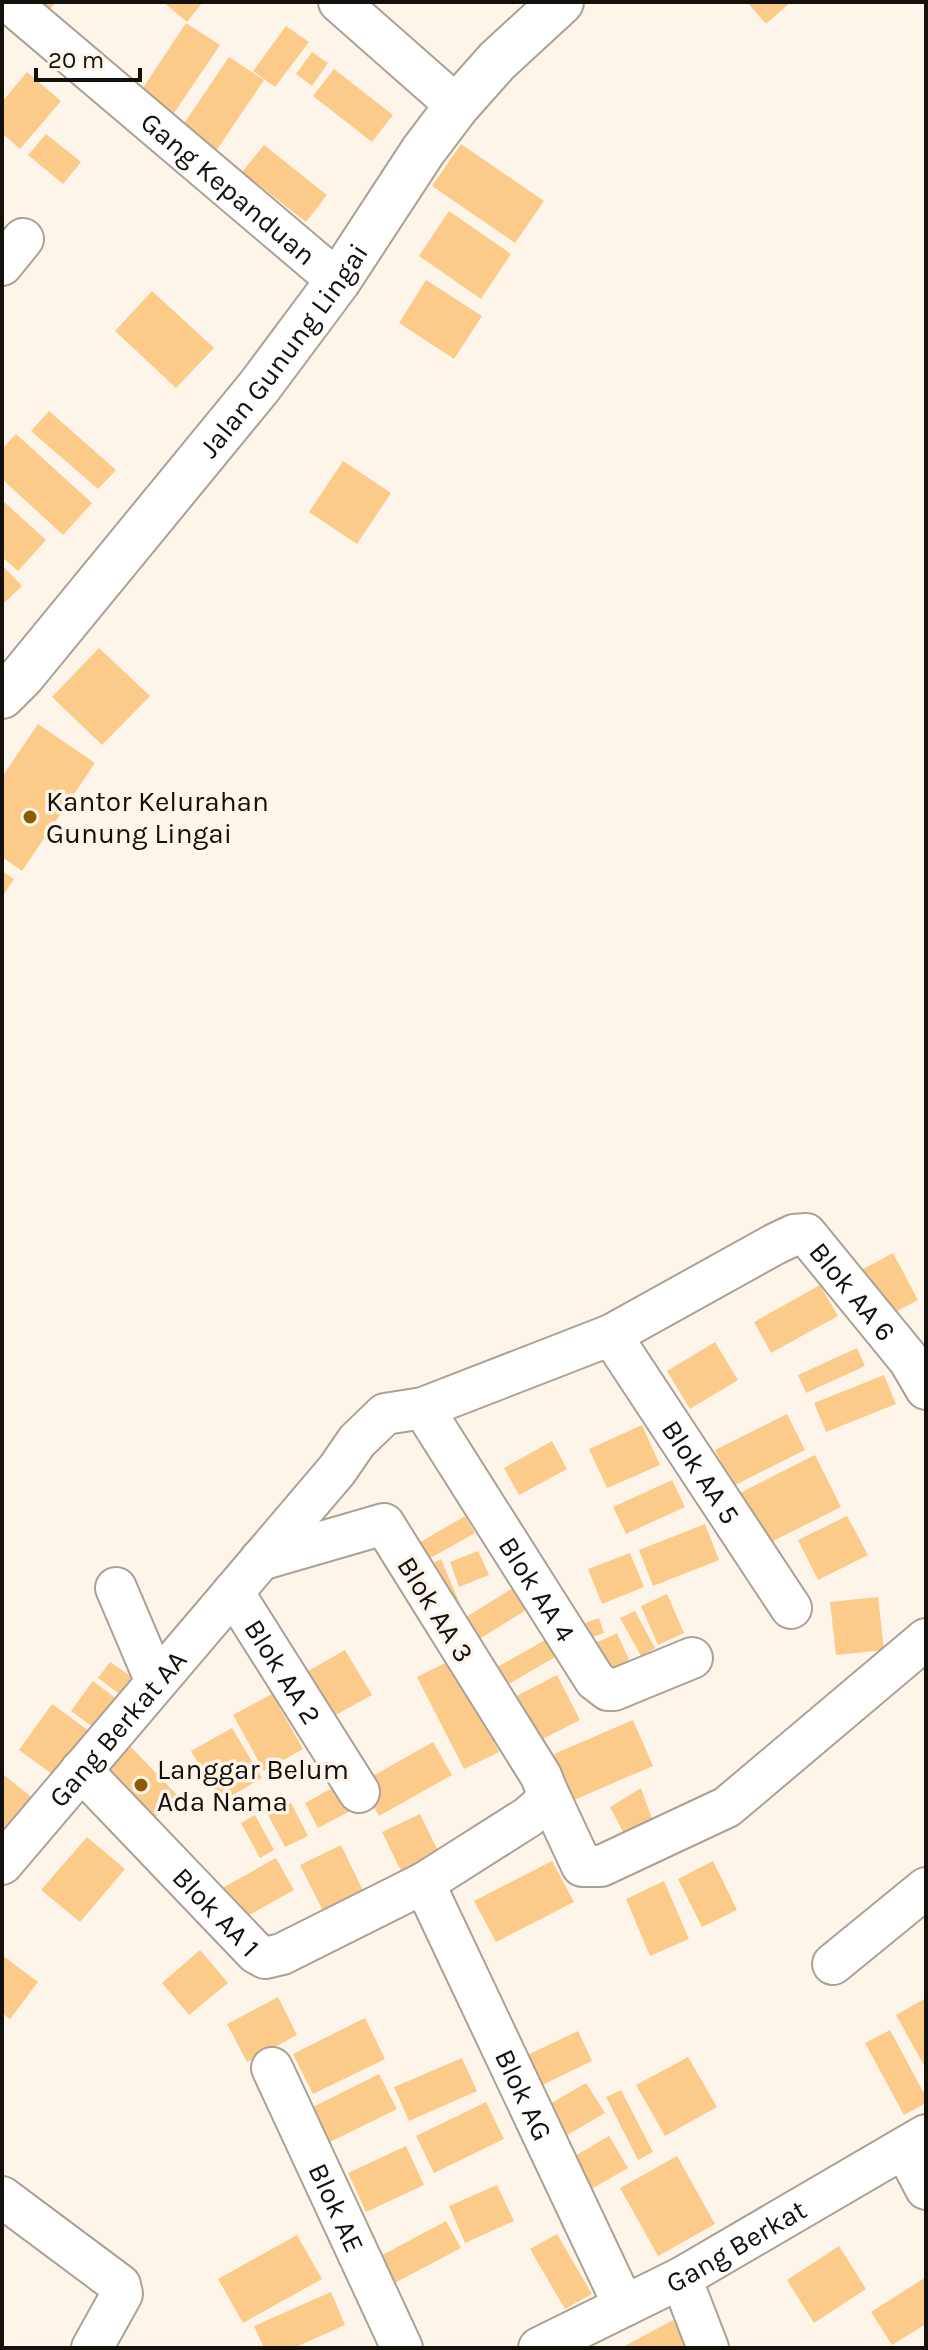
<svg xmlns="http://www.w3.org/2000/svg" width="928" height="2350" font-family="Karla,sans-serif">
<style>
.building{fill:#fccb8a}
.lines{fill:none;stroke-linecap:round;stroke-linejoin:round}
.minor-casing{stroke:#aba194;stroke-width:44}
.tertiary-casing{stroke:#aba194;stroke-width:48}
.minor{stroke:#fff;stroke-width:40}
.tertiary{stroke:#fff;stroke-width:44}
.poi-dot{fill:#8b5c02;stroke:#fef5ea;stroke-width:3}
.labels{text-anchor:middle;stroke-width:7;stroke-linejoin:round;paint-order:stroke}
.street-label{font-size:28px;fill:#14100c;stroke:#fef5ea}
.poi-label{font-size:28px;fill:#14100c;stroke:#fef5ea;text-anchor:start}
</style>
<rect width="100%" height="100%" fill="#fef5ea"/>
<g class="building">
<polygon points="35,2 56,2 48,12"/>
<polygon points="163,2 203,2 187,22"/>
<polygon points="747,2 791,2 766,24"/>
<polygon points="186,23 220,45 172,116 139,94"/>
<polygon points="286,26 309,42 275,87 253,71"/>
<polygon points="312,52 328,63 312,86 296,74"/>
<polygon points="229,57 264,80 216,151 181,128"/>
<polygon points="334,69 393,115 372,142 313,96"/>
<polygon points="27,72 61,101 20,149 2,133 2,102"/>
<polygon points="46,134 81,162 63,184 28,155"/>
<polygon points="461,144 544,201 515,243 432,186"/>
<polygon points="264,145 327,195 306,222 242,172"/>
<polygon points="449,211 511,254 481,299 419,256"/>
<polygon points="426,280 482,316 454,359 399,323"/>
<polygon points="152,291 214,348 176,388 115,331"/>
<polygon points="49,411 116,470 98,489 31,431"/>
<polygon points="16,434 92,503 63,535 2,479 2,449"/>
<polygon points="343,461 391,493 357,544 309,512"/>
<polygon points="2,500 46,540 18,571 2,557"/>
<polygon points="2,565 22,586 2,605"/>
<polygon points="99,648 150,696 102,745 52,697"/>
<polygon points="38,724 95,763 22,871 2,857 2,777"/>
<polygon points="2,871 14,879 2,897"/>
<polygon points="893,1253 918,1300 880,1320 856,1273"/>
<polygon points="820,1285 838,1316 771,1353 754,1322"/>
<polygon points="715,1342 738,1380 690,1409 667,1371"/>
<polygon points="857,1348 865,1366 806,1393 798,1375"/>
<polygon points="884,1375 896,1404 826,1432 814,1403"/>
<polygon points="787,1414 805,1450 733,1486 715,1450"/>
<polygon points="642,1425 660,1465 607,1488 589,1449"/>
<polygon points="552,1441 567,1469 519,1495 504,1468"/>
<polygon points="815,1455 841,1507 765,1545 738,1494"/>
<polygon points="672,1480 685,1507 626,1534 613,1507"/>
<polygon points="465,1516 475,1533 427,1560 417,1544"/>
<polygon points="847,1516 868,1555 818,1580 798,1540"/>
<polygon points="705,1524 719,1560 653,1586 639,1550"/>
<polygon points="478,1551 489,1575 459,1587 450,1562"/>
<polygon points="630,1553 644,1587 602,1604 588,1569"/>
<polygon points="441,1559 460,1604 449,1607 431,1564"/>
<polygon points="513,1588 526,1610 468,1646 455,1624"/>
<polygon points="667,1594 684,1633 658,1645 641,1606"/>
<polygon points="878,1597 884,1650 836,1655 830,1602"/>
<polygon points="635,1611 655,1648 641,1656 620,1618"/>
<polygon points="599,1618 604,1633 585,1640 580,1625"/>
<polygon points="617,1633 630,1662 603,1675 589,1646"/>
<polygon points="545,1640 555,1657 502,1688 492,1670"/>
<polygon points="345,1650 372,1695 334,1716 308,1671"/>
<polygon points="451,1660 499,1752 464,1769 417,1677"/>
<polygon points="110,1662 135,1679 122,1696 98,1678"/>
<polygon points="557,1675 580,1720 533,1744 509,1700"/>
<polygon points="93,1681 130,1709 108,1738 71,1711"/>
<polygon points="272,1694 303,1749 264,1771 233,1715"/>
<polygon points="52,1704 92,1733 59,1779 19,1750"/>
<polygon points="633,1720 653,1766 574,1800 554,1754"/>
<polygon points="232,1728 262,1778 221,1802 191,1751"/>
<polygon points="433,1742 452,1775 379,1816 360,1783"/>
<polygon points="131,1747 178,1796 150,1822 103,1773"/>
<polygon points="4,1775 40,1804 2,1839 2,1778"/>
<polygon points="343,1782 356,1808 318,1828 305,1803"/>
<polygon points="641,1788 657,1833 630,1845 610,1807"/>
<polygon points="291,1803 308,1836 285,1847 268,1815"/>
<polygon points="420,1814 439,1853 401,1871 382,1832"/>
<polygon points="255,1815 274,1850 260,1858 241,1823"/>
<polygon points="87,1837 125,1869 80,1922 41,1890"/>
<polygon points="341,1845 368,1901 328,1921 300,1865"/>
<polygon points="276,1858 294,1890 235,1923 217,1891"/>
<polygon points="552,1861 574,1902 496,1942 474,1901"/>
<polygon points="713,1861 737,1910 702,1927 678,1879"/>
<polygon points="664,1881 689,1939 650,1956 626,1899"/>
<polygon points="200,1950 228,1983 189,2015 162,1983"/>
<polygon points="2,1955 38,1982 10,2019 2,2013"/>
<polygon points="278,1997 297,2035 247,2062 227,2024"/>
<polygon points="926,1998 926,2069 896,2015"/>
<polygon points="365,2018 385,2059 313,2094 293,2054"/>
<polygon points="890,2030 926,2097 926,2103 904,2115 865,2043"/>
<polygon points="578,2031 592,2061 536,2088 521,2058"/>
<polygon points="688,2057 717,2107 665,2136 636,2085"/>
<polygon points="462,2058 477,2091 409,2121 394,2087"/>
<polygon points="379,2074 397,2109 328,2143 311,2108"/>
<polygon points="586,2083 605,2113 557,2141 538,2111"/>
<polygon points="621,2090 653,2152 638,2160 606,2097"/>
<polygon points="486,2102 504,2139 434,2173 416,2136"/>
<polygon points="609,2136 628,2168 581,2195 563,2163"/>
<polygon points="406,2146 424,2185 366,2212 348,2173"/>
<polygon points="677,2156 715,2224 658,2256 620,2188"/>
<polygon points="497,2185 514,2221 465,2243 449,2206"/>
<polygon points="446,2221 461,2248 389,2286 375,2259"/>
<polygon points="557,2234 592,2294 565,2309 530,2249"/>
<polygon points="297,2235 322,2279 243,2323 218,2279"/>
<polygon points="839,2246 866,2289 814,2323 787,2280"/>
<polygon points="926,2277 926,2324 892,2345 871,2312"/>
<polygon points="331,2292 345,2325 294,2348 264,2348 254,2326"/>
<polygon points="673,2320 689,2348 621,2348"/>
</g>
<g class="lines">
<g class="minor-casing">
<g id="minor">
<path id="s1" d="M9,2L338,281"/>
<polyline points="339,2 457,106"/>
<polyline points="2,265 23,239"/>
<path id="s2" d="M611,1335L791,1608"/>
<path id="s3" d="M423,1408L595,1680L608,1690H614L692,1658"/>
<polyline points="116,1588 156,1682"/>
<path id="s4" d="M233,1592L359,1792"/>
<path id="s5" d="M81,1770L256,1953L265,1958L282,1954L424,1883L528,1817L542,1805L547,1791L541,1776L384,1524L260,1560"/>
<polyline points="547,1791 582,1866 601,1866 727,1807 926,1639"/>
<path id="s6" d="M2,1864L337,1470L357,1441L385,1414L423,1408L611,1335L775,1244L794,1235L806,1234L909,1360L926,1389"/>
<path id="s7" d="M424,1883L624,2306"/>
<polyline points="833,1964 926,1888"/>
<path id="s8" d="M272,2068L402,2348"/>
<polyline points="905,2149 926,2189"/>
<polyline points="2,2197 120,2285 122,2294 92,2348"/>
<polyline points="681,2278 708,2348"/>
<path id="s9" d="M539,2348L681,2278L926,2135"/>
</g>
</g>
<g class="tertiary-casing">
<g id="tertiary">
<path id="s10" d="M2,696L22,676L259,387L338,281L423,151L457,106L497,61L561,2"/>
</g>
</g>
<use href="#minor" class="minor"/>
<use href="#tertiary" class="tertiary"/>
</g>
<g class="poi-dot">
<circle cx="30" cy="817" r="8"/>
<circle cx="141" cy="1785" r="8"/>
</g>
<g class="labels">
<g class="street-label">
<text dy="10" stroke="none"><textPath href="#s1" startOffset="288">Gang Kepanduan</textPath></text>
<text dy="10" stroke="none"><textPath href="#s10" startOffset="446">Jalan Gunung Lingai</textPath></text>
<text dy="10" stroke="none"><textPath href="#s6" startOffset="1126">Blok AA 6</textPath></text>
<text dy="10" stroke="none"><textPath href="#s2" startOffset="164">Blok AA 5</textPath></text>
<text dy="10" stroke="none"><textPath href="#s3" startOffset="214">Blok AA 4</textPath></text>
<text transform="translate(436 1609) rotate(58)" y="10">Blok AA 3</text>
<text dy="10" stroke="none"><textPath href="#s4" startOffset="94">Blok AA 2</textPath></text>
<text dy="10" stroke="none"><textPath href="#s6" startOffset="178">Gang Berkat AA</textPath></text>
<text dy="10" stroke="none"><textPath href="#s5" startOffset="196">Blok AA 1</textPath></text>
<text dy="10" stroke="none"><textPath href="#s7" startOffset="234">Blok AG</textPath></text>
<text dy="10" stroke="none"><textPath href="#s8" startOffset="154">Blok AE</textPath></text>
<text dy="10" stroke="none"><textPath href="#s9" startOffset="222">Gang Berkat</textPath></text>
</g>
<g class="poi-label">
<text x="46" y="811">Kantor Kelurahan<tspan x="46" dy="32">Gunung Lingai</tspan></text>
<text x="157" y="1779">Langgar Belum<tspan x="157" dy="32">Ada Nama</tspan></text>
</g>
</g>
<rect width="928" height="2350" fill="none" stroke="#14100c" stroke-width="8"/>
<path d="M36 68v12h104v-12" fill="none" stroke="#14100c" stroke-width="4"/>
<text x="48" y="68" font-size="24" fill="#14100c" stroke="#fef5ea" stroke-width="6" paint-order="stroke">20 m</text>
</svg>
